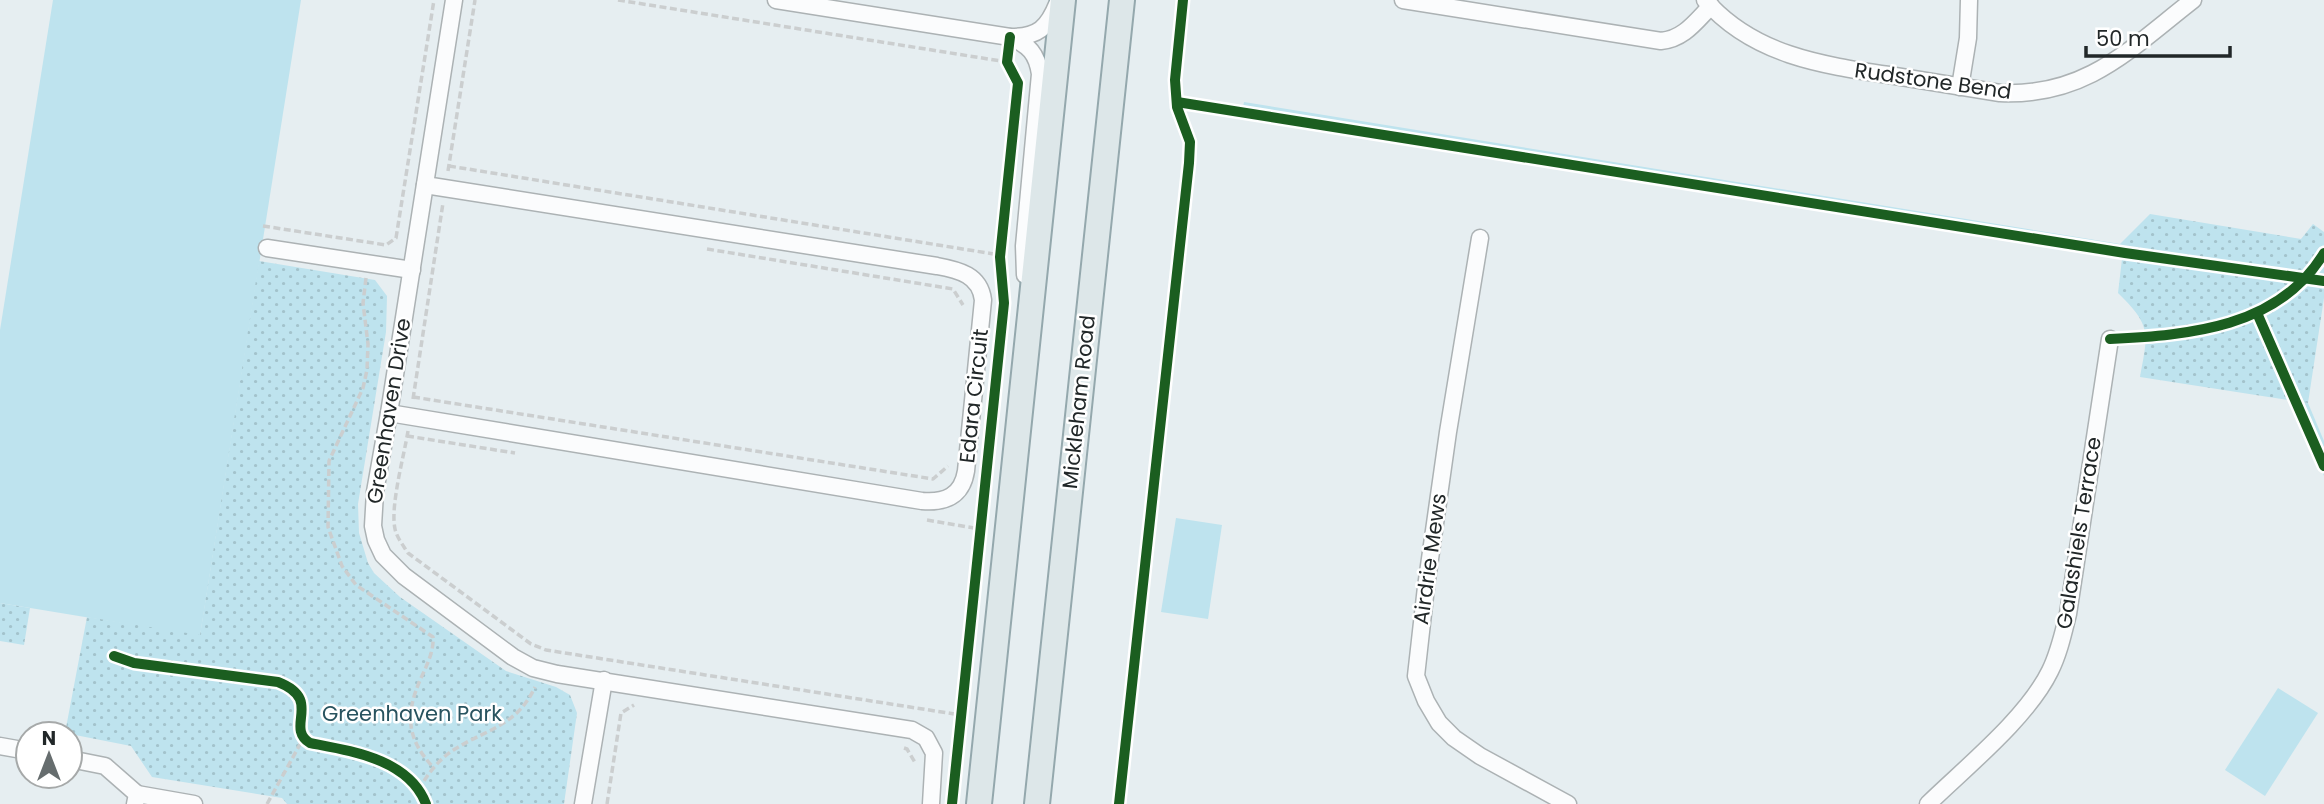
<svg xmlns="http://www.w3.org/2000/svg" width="2324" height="804" font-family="Poppins,sans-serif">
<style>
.grass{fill:#bee3ee}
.park{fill:url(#park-dots)}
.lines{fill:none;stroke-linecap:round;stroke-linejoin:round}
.street-casing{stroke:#acb2b4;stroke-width:19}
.primary-casing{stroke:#94a8ad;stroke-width:28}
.path{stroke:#cbcecf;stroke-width:3.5;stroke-dasharray:7 3.5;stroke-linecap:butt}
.street{stroke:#fbfcfd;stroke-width:16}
.primary{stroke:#dde7e9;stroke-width:24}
.cycleway-casing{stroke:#fff;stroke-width:15}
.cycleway{stroke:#1b5e20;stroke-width:10}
.labels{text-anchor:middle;stroke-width:5;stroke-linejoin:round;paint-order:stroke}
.street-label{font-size:21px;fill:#212728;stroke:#fff}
.park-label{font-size:21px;fill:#28535f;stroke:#fff}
</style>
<defs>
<pattern id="park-dots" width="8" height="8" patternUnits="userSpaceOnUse" patternTransform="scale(1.75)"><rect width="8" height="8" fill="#bee3ee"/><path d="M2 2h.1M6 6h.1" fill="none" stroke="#a3c3cc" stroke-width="1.8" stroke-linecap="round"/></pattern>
</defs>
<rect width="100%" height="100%" fill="#e6eef1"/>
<g class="grass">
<polygon points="53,0 301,0 200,636 0,603 0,330"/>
<polygon points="1244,102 2120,244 2122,259 1241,118"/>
<polygon points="2292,400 2308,403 2324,441 2324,476"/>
<polygon points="1176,518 1222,525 1208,619 1161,612"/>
<polygon points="2278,688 2318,713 2265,796 2225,770"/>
</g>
<g class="park">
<path d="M2150,214L2301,239L2313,224L2324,232V298L2308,403L2140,377C2148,333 2152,326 2118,293L2122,259L2120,244Z"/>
<polygon points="259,261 375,280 387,296 386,332 358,504 359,533 368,563 374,573 400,597 506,671 556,687 570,695 577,713 564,804 287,804 282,798 152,777 131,746 65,733 87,617 200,635"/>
<polygon points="0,603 30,608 24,645 0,641"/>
</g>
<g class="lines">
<g class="street-casing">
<g id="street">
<polyline points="454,0 389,413 375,492 373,526 376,540 383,555 404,576 513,657 533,668 557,674 912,730 926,738 934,753 931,804"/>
<path d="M776,0L1010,37C1038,37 1048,28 1058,2"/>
<path d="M1403,0L1661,41C1684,39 1696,21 1711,6"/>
<path d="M1705,0C1753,55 1821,65 1889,75C1926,81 1963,87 2000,93C2086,97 2130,49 2193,0"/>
<path d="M1010,37C1029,45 1037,54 1040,74L1024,246L1025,275"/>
<polyline points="1960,87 1968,38 1969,0"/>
<polyline points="1480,238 1448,432 1426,587 1416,676 1426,701 1439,723 1454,738 1480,756 1568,804"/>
<polyline points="267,248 412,270"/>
<path d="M389,413L922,501C945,503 962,496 966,471L983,300C980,275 959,270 937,266L425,185"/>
<polyline points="0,746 28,751"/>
<polyline points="70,759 105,766 137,794 135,804"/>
<polyline points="137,794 194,804"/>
<polyline points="583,804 604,680"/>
<path d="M1928,804C1966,767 2027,718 2050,671C2059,653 2063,634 2068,614L2110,339"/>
</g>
</g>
<g class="primary-casing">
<g id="primary">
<polyline points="979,804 1063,0"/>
<polyline points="1037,804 1122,0"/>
</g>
</g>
<g class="path">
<polyline points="618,0 1007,62"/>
<polyline points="449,166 1000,255"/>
<polyline points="448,171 475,0"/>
<polyline points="263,226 386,245 396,238 434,0"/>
<polyline points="707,249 953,289 963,305"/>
<path d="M366,278L363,303L368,344L367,370L363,388L329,461L328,527L342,566L356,585L433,637C434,651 427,665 421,678C405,714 406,739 434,768"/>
<polyline points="2251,316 2252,318"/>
<polyline points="2185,333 2185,334"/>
<polyline points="413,397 933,479 948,466"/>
<polyline points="413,399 443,203"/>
<path d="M408,431C404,456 390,506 395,529C397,538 403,545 408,553L531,644L546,650L961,715"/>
<polyline points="407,436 515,453"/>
<polyline points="927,520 980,529"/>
<polyline points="904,748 907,749 916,764"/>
<path d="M419,790C427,774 440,758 455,749C487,729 517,726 535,687"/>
<polyline points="267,804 303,739"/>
<polyline points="607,804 621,713 634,705"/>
</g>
<use href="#street" class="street"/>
<use href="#primary" class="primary"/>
<g class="cycleway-casing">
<g id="cycleway">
<polyline points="1177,102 2125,253 2324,281"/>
<polyline points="2257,313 2324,466"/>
<path d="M2110,339C2189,335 2279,328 2324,253"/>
<path d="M114,656L134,663L278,682C324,700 284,727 310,743C351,751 409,759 426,804"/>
<polyline points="952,804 1004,303 1000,257 1018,83 1007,62 1010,37"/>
<polyline points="1119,804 1189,163 1190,142 1177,107 1175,80 1183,0"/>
</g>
</g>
<use href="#cycleway" class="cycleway"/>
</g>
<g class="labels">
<g class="street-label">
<text transform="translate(1933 81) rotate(8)" y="7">Rudstone Bend</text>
<text transform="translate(974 396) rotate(-84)" y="7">Edara Circuit</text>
<text transform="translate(1079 402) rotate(-84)" y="7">Mickleham Road</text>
<text transform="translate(389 411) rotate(-81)" y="7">Greenhaven Drive</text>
<text transform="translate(2079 533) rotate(-81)" y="7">Galashiels Terrace</text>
<text transform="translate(1430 559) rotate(-82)" y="7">Airdrie Mews</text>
</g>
<g class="park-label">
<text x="412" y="721">Greenhaven Park</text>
</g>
</g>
<g transform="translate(49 755)"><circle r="33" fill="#ffffff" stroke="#a6a9a9" stroke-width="2"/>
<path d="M0-5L12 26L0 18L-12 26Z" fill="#666d6e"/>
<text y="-10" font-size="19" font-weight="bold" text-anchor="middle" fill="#212728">N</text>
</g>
<path d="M2086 46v10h144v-10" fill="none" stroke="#212728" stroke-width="3.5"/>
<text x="2096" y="46" font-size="21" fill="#212728" stroke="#ffffff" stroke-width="5" paint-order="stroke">50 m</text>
</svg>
